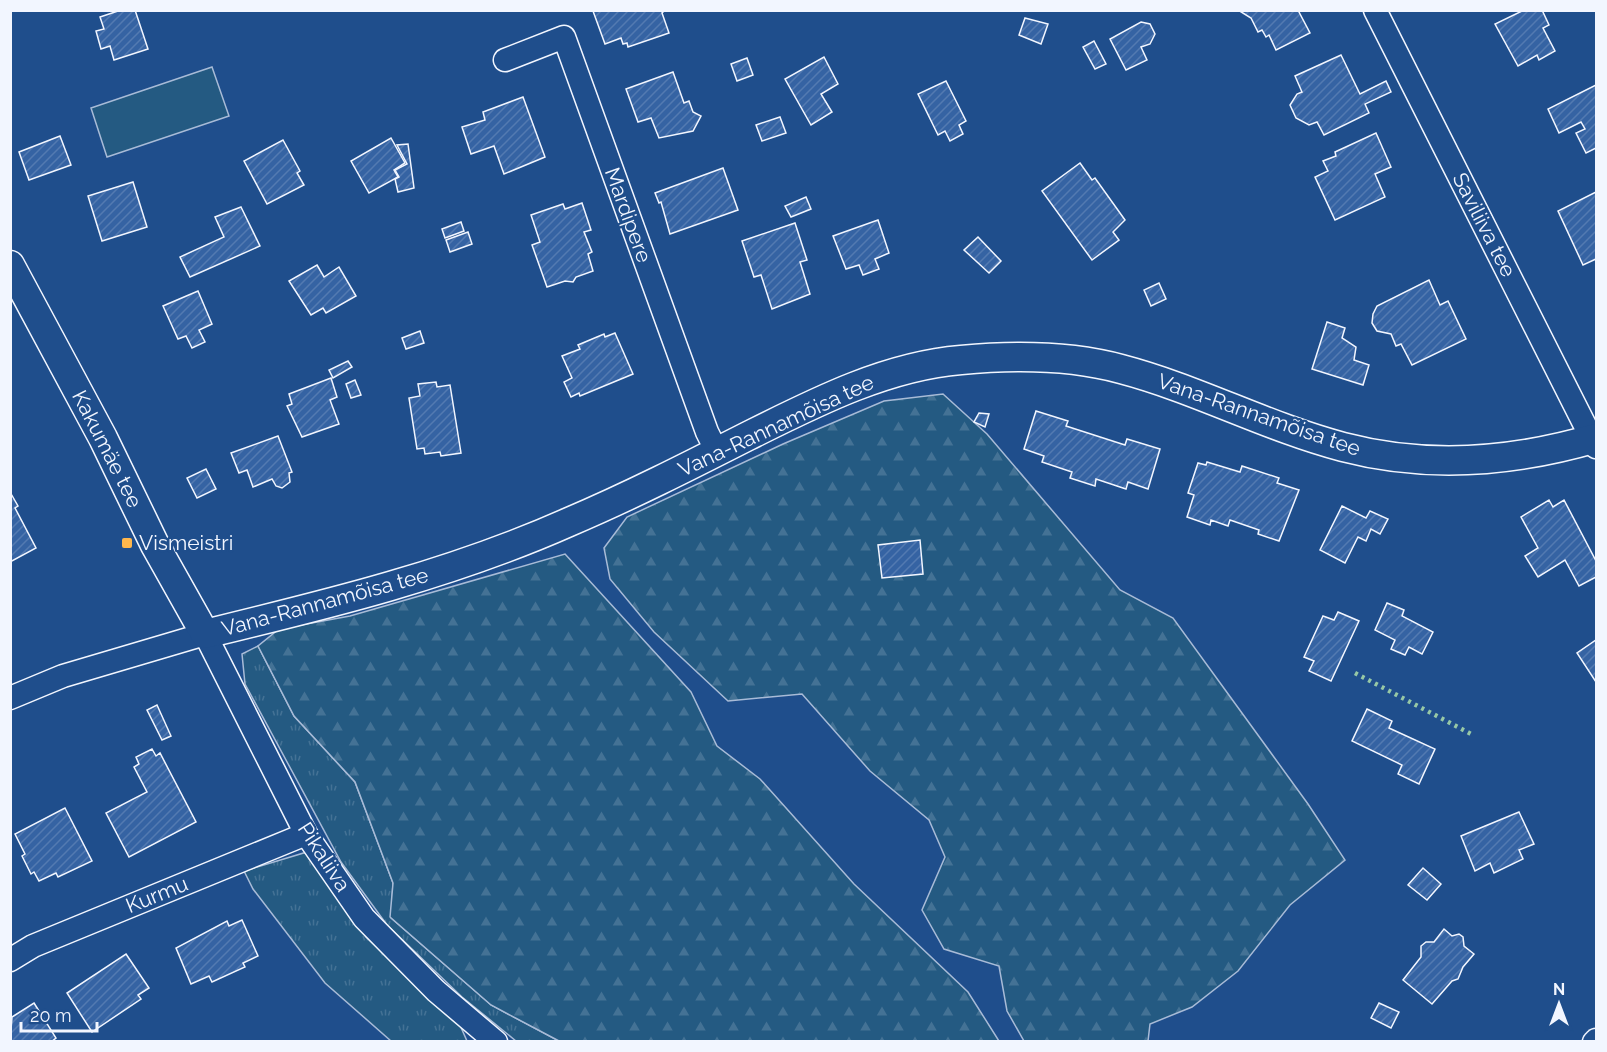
<svg xmlns="http://www.w3.org/2000/svg" width="1607" height="1052" font-family="Raleway,sans-serif">
<style>
.grass{fill:url(#grass-tufts);stroke:#a8bbd7;stroke-width:1.5}
.forest{fill:url(#forest-firs);stroke:#a8bbd7;stroke-width:1.5}
.park{fill:#245a82;stroke:#a8bbd7;stroke-width:1.5}
.building{fill:url(#building-hatch);stroke:#f2f6ff;stroke-width:1.5}
.lines{fill:none;stroke-linecap:round;stroke-linejoin:round}
.minor-casing{stroke:#f2f6ff;stroke-width:25}
.tertiary-casing{stroke:#f2f6ff;stroke-width:31}
.minor{stroke:#1f4e8c;stroke-width:22}
.tertiary{stroke:#1f4e8c;stroke-width:28}
.hedge{stroke:#97c8a6;stroke-width:4.5;stroke-dasharray:3 4.5;stroke-linecap:butt}
.poi-dot{fill:#ffb74d;stroke:#1f4e8c;stroke-width:2}
.labels{text-anchor:middle;stroke-width:4.5;stroke-linejoin:round;paint-order:stroke}
.street-label{font-size:21px;fill:#f2f6ff;stroke:#1f4e8c}
.poi-label{font-size:21px;fill:#f2f6ff;stroke:#1f4e8c;text-anchor:start}
</style>
<defs>
<pattern id="grass-tufts" width="24" height="20" patternUnits="userSpaceOnUse" patternTransform="scale(1.5)"><rect width="24" height="20" fill="#245a82"/><path d="M3 7l-1-3M5 7V3M7 7l1-3M15 17l-1-3M17 17v-4M19 17l1-3" fill="none" stroke="#447295"/></pattern>
<pattern id="forest-firs" width="22" height="20" patternUnits="userSpaceOnUse" patternTransform="scale(1.5)"><rect width="22" height="20" fill="#245a82"/><path d="M5 1l3.5 6h-7zM16 11l3.5 6h-7z" fill="#447295"/></pattern>
<pattern id="building-hatch" width="6" height="6" patternUnits="userSpaceOnUse" patternTransform="scale(1.5)"><rect width="6" height="6" fill="#3563a3"/><path d="M-1 1l2-2M0 6l6-6M5 7l2-2" fill="none" stroke="#537ab1"/></pattern>
</defs>
<rect width="100%" height="100%" fill="#1f4e8c"/>
<g class="grass">
<polygon points="258,646 294,716 355,782 393,883 391,918 491,1005 559,1041 516,1041 462,997 387,925 341,862 245,684 242,654"/>
<polygon points="307,852 366,937 459,1023 467,1041 391,1041 325,983 253,889 244,871"/>
</g>
<g class="forest">
<polygon points="943,394 987,434 1120,590 1173,618 1308,804 1345,860 1290,905 1238,971 1192,1007 1150,1024 1148,1041 1024,1041 1007,1011 999,966 944,949 922,910 945,857 929,820 870,771 802,694 728,701 654,632 610,579 604,548 627,517 783,444 884,401"/>
<polygon points="565,554 691,692 717,746 760,779 854,884 968,992 999,1041 559,1041 491,1005 390,917 393,883 355,782 294,716 258,646 279,629 350,616"/>
</g>
<polygon class="park" points="212,67 229,116 107,157 91,108"/>
<g class="building">
<polygon points="121,10 135,10 148,49 114,60 110,46 101,49 96,31 104,29 100,17"/>
<polygon points="665,10 662,13 669,33 628,47 627,43 623,44 621,38 605,44 593,11"/>
<polygon points="1238,10 1302,10 1299,12 1310,33 1276,50 1269,35 1266,37 1262,30 1258,32 1251,18"/>
<polygon points="1524,10 1542,10 1549,25 1543,28 1555,51 1539,60 1537,55 1518,66 1495,24"/>
<polygon points="1025,18 1048,24 1041,44 1019,35"/>
<polygon points="1141,22 1150,24 1155,34 1150,44 1141,47 1147,60 1126,70 1110,39"/>
<polygon points="1094,41 1106,64 1095,69 1083,47"/>
<polygon points="1341,55 1360,94 1386,81 1391,92 1365,104 1369,113 1324,135 1317,122 1309,125 1296,118 1290,105 1297,94 1302,92 1295,76"/>
<polygon points="824,57 838,84 821,94 832,112 811,125 785,79"/>
<polygon points="747,58 753,75 737,81 731,64"/>
<polygon points="673,72 684,103 689,101 693,112 701,116 693,131 659,138 651,118 638,122 626,89"/>
<polygon points="946,81 966,121 959,125 963,134 950,141 945,131 938,135 918,94"/>
<polygon points="1596,85 1596,148 1586,153 1576,133 1585,129 1581,122 1559,133 1548,109"/>
<polygon points="523,97 545,157 504,174 494,146 471,154 462,127 485,120 483,112"/>
<polygon points="780,117 786,133 762,141 756,125"/>
<polygon points="1376,133 1391,167 1375,174 1385,197 1335,220 1315,177 1328,171 1323,161 1336,156 1335,152"/>
<polygon points="60,136 71,165 29,180 19,152"/>
<polygon points="391,138 405,163 394,170 398,177 369,193 351,161"/>
<polygon points="283,140 300,171 297,173 304,185 267,204 244,161"/>
<polygon points="408,144 414,188 398,192 395,179 399,177 395,170 407,164 397,145"/>
<polygon points="1080,163 1092,180 1095,178 1125,220 1113,232 1119,240 1092,260 1042,191"/>
<polygon points="723,168 738,210 670,234 661,202 659,203 655,193"/>
<polygon points="133,182 147,227 102,241 88,196"/>
<polygon points="1596,192 1596,259 1583,265 1558,211"/>
<polygon points="806,197 811,209 791,217 785,206"/>
<polygon points="582,203 591,230 584,232 592,252 588,254 593,271 576,277 573,282 565,281 547,287 532,245 540,242 531,215 563,204 565,209"/>
<polygon points="241,207 260,246 190,277 180,257 224,237 215,217"/>
<polygon points="878,220 889,253 875,259 879,269 863,275 859,265 846,269 833,236"/>
<polygon points="461,222 464,231 445,238 442,229"/>
<polygon points="795,223 807,260 800,262 810,294 772,309 761,275 754,277 742,241"/>
<polygon points="468,232 472,244 450,252 446,240"/>
<polygon points="978,237 1001,261 989,273 964,250"/>
<polygon points="317,265 324,277 339,267 356,296 326,313 323,308 311,315 289,281"/>
<polygon points="1429,280 1440,305 1448,301 1466,339 1412,365 1401,344 1396,346 1391,334 1377,331 1372,323 1373,314 1377,306"/>
<polygon points="1159,283 1166,299 1151,306 1144,290"/>
<polygon points="198,291 212,324 199,330 205,342 192,348 186,336 178,339 163,306"/>
<polygon points="1327,322 1345,328 1342,338 1356,347 1354,360 1369,365 1363,385 1312,369"/>
<polygon points="420,331 424,343 406,349 402,338"/>
<polygon points="615,333 633,374 580,396 579,393 571,397 564,382 572,378 562,356 580,349 578,345 604,334 605,337"/>
<polygon points="348,361 352,367 333,378 329,370"/>
<polygon points="331,378 337,397 330,400 339,424 302,437 287,406 292,404 289,394"/>
<polygon points="355,380 361,395 351,398 346,384"/>
<polygon points="436,382 437,387 450,385 461,453 441,456 440,452 425,454 424,448 417,449 409,398 420,396 418,384"/>
<polygon points="1036,411 1068,421 1066,426 1125,445 1127,439 1160,449 1148,489 1128,482 1126,489 1096,479 1095,486 1070,478 1072,472 1042,462 1044,456 1024,449"/>
<polygon points="979,413 989,414 985,427 974,422"/>
<polygon points="278,436 292,472 289,473 290,482 282,488 276,486 272,479 253,487 247,470 239,473 231,453"/>
<polygon points="1207,462 1240,472 1242,466 1279,478 1277,483 1299,490 1279,541 1258,534 1259,530 1230,520 1228,526 1211,520 1210,525 1187,517 1194,495 1188,493 1198,463 1206,465"/>
<polygon points="206,469 216,489 197,498 187,478"/>
<polygon points="10,492 18,506 15,508 36,548 10,562"/>
<polygon points="1549,500 1553,507 1564,500 1596,561 1596,577 1579,586 1565,560 1538,577 1525,556 1538,548 1521,517"/>
<polygon points="1342,506 1366,518 1370,511 1388,519 1380,534 1371,529 1366,541 1358,537 1345,563 1320,550"/>
<polygon points="920,540 923,574 882,578 878,545"/>
<polygon points="1387,603 1404,610 1402,616 1433,632 1422,654 1409,647 1405,655 1391,649 1395,640 1375,630"/>
<polygon points="1338,612 1359,621 1331,681 1309,671 1314,661 1304,657 1323,616 1334,620"/>
<polygon points="1596,640 1596,682 1577,653"/>
<polygon points="157,705 171,736 162,740 147,710"/>
<polygon points="1367,709 1392,721 1389,728 1435,749 1419,784 1398,774 1402,765 1352,741"/>
<polygon points="152,749 156,756 160,753 196,822 129,857 106,813 147,792 134,767 139,764 136,757"/>
<polygon points="65,808 92,861 58,877 56,873 39,881 34,872 31,874 22,856 25,854 15,834"/>
<polygon points="1519,812 1534,844 1519,850 1523,859 1494,873 1490,863 1475,871 1461,836"/>
<polygon points="1423,868 1441,884 1427,900 1408,885"/>
<polygon points="242,920 258,956 243,963 245,967 212,982 209,976 191,984 176,948 227,921 229,926"/>
<polygon points="1444,929 1452,936 1459,934 1463,937 1464,946 1474,954 1463,967 1458,979 1452,981 1432,1004 1403,980 1421,957 1421,946 1426,942 1434,942"/>
<polygon points="126,954 149,988 138,995 141,999 92,1032 67,993"/>
<polygon points="34,1003 56,1038 51,1042 10,1042 12,1017"/>
<polygon points="1379,1003 1399,1012 1391,1028 1371,1018"/>
</g>
<g class="lines">
<g class="minor-casing">
<g id="minor">
<polyline points="1375,10 1596,447"/>
<polyline points="505,60 564,37 707,432 717,452"/>
<polyline points="10,698 63,676 205,634 306,834 364,918 436,991 496,1042"/>
<polyline points="10,960 33,946 306,834"/>
<polyline points="1594,1042 1596,1040"/>
</g>
</g>
<g class="tertiary-casing">
<path id="tertiary" d="M10,265L103,438L155,545L205,634C329,604 452,574 569,522C630,496 689,466 748,436C814,403 886,366 961,360C1014,355 1069,355 1121,369C1197,389 1267,427 1343,447C1427,469 1514,462 1596,438"/>
</g>
<use href="#minor" class="minor"/>
<use href="#tertiary" class="tertiary"/>
<polyline class="hedge" points="1355,673 1473,735"/>
</g>
<rect class="poi-dot" x="121" y="537" width="12" height="12" rx="3"/>
<g class="labels">
<g class="street-label">
<text transform="translate(628 215) rotate(70)" y="7">Mardipere</text>
<text transform="translate(1484 225) rotate(63)" y="7">Saviliiva tee</text>
<text transform="translate(1259 415) rotate(19)" y="7">Vana-Rannamõisa tee</text>
<text transform="translate(776 426) rotate(-25)" y="7">Vana-Rannamõisa tee</text>
<text transform="translate(107 449) rotate(63)" y="7">Kakumäe tee</text>
<text transform="translate(325 602) rotate(-15)" y="7">Vana-Rannamõisa tee</text>
<text transform="translate(324 857) rotate(57)" y="7">Pikaliiva</text>
<text transform="translate(157 895) rotate(-22)" y="7">Kurmu</text>
</g>
<g class="poi-label">
<text x="139" y="550">Vismeistri</text>
</g>
</g>
<rect width="1607" height="1052" fill="none" stroke="#f2f6ff" stroke-width="24"/>
<g transform="translate(1559 1004)" stroke="#1f4e8c" stroke-width="4.5" paint-order="stroke">
<path d="M0-4.5L10 22L0 15L-10 22Z" fill="#f2f6ff"/>
<text y="-9" font-size="16" font-weight="bold" text-anchor="middle" fill="#f2f6ff">N</text>
</g>
<path d="M21 1022v9h76v-9" fill="none" stroke="#f2f6ff" stroke-width="3"/>
<text x="30" y="1022" font-size="18" fill="#f2f6ff" stroke="#1f4e8c" stroke-width="4.5" paint-order="stroke">20 m</text>
</svg>
